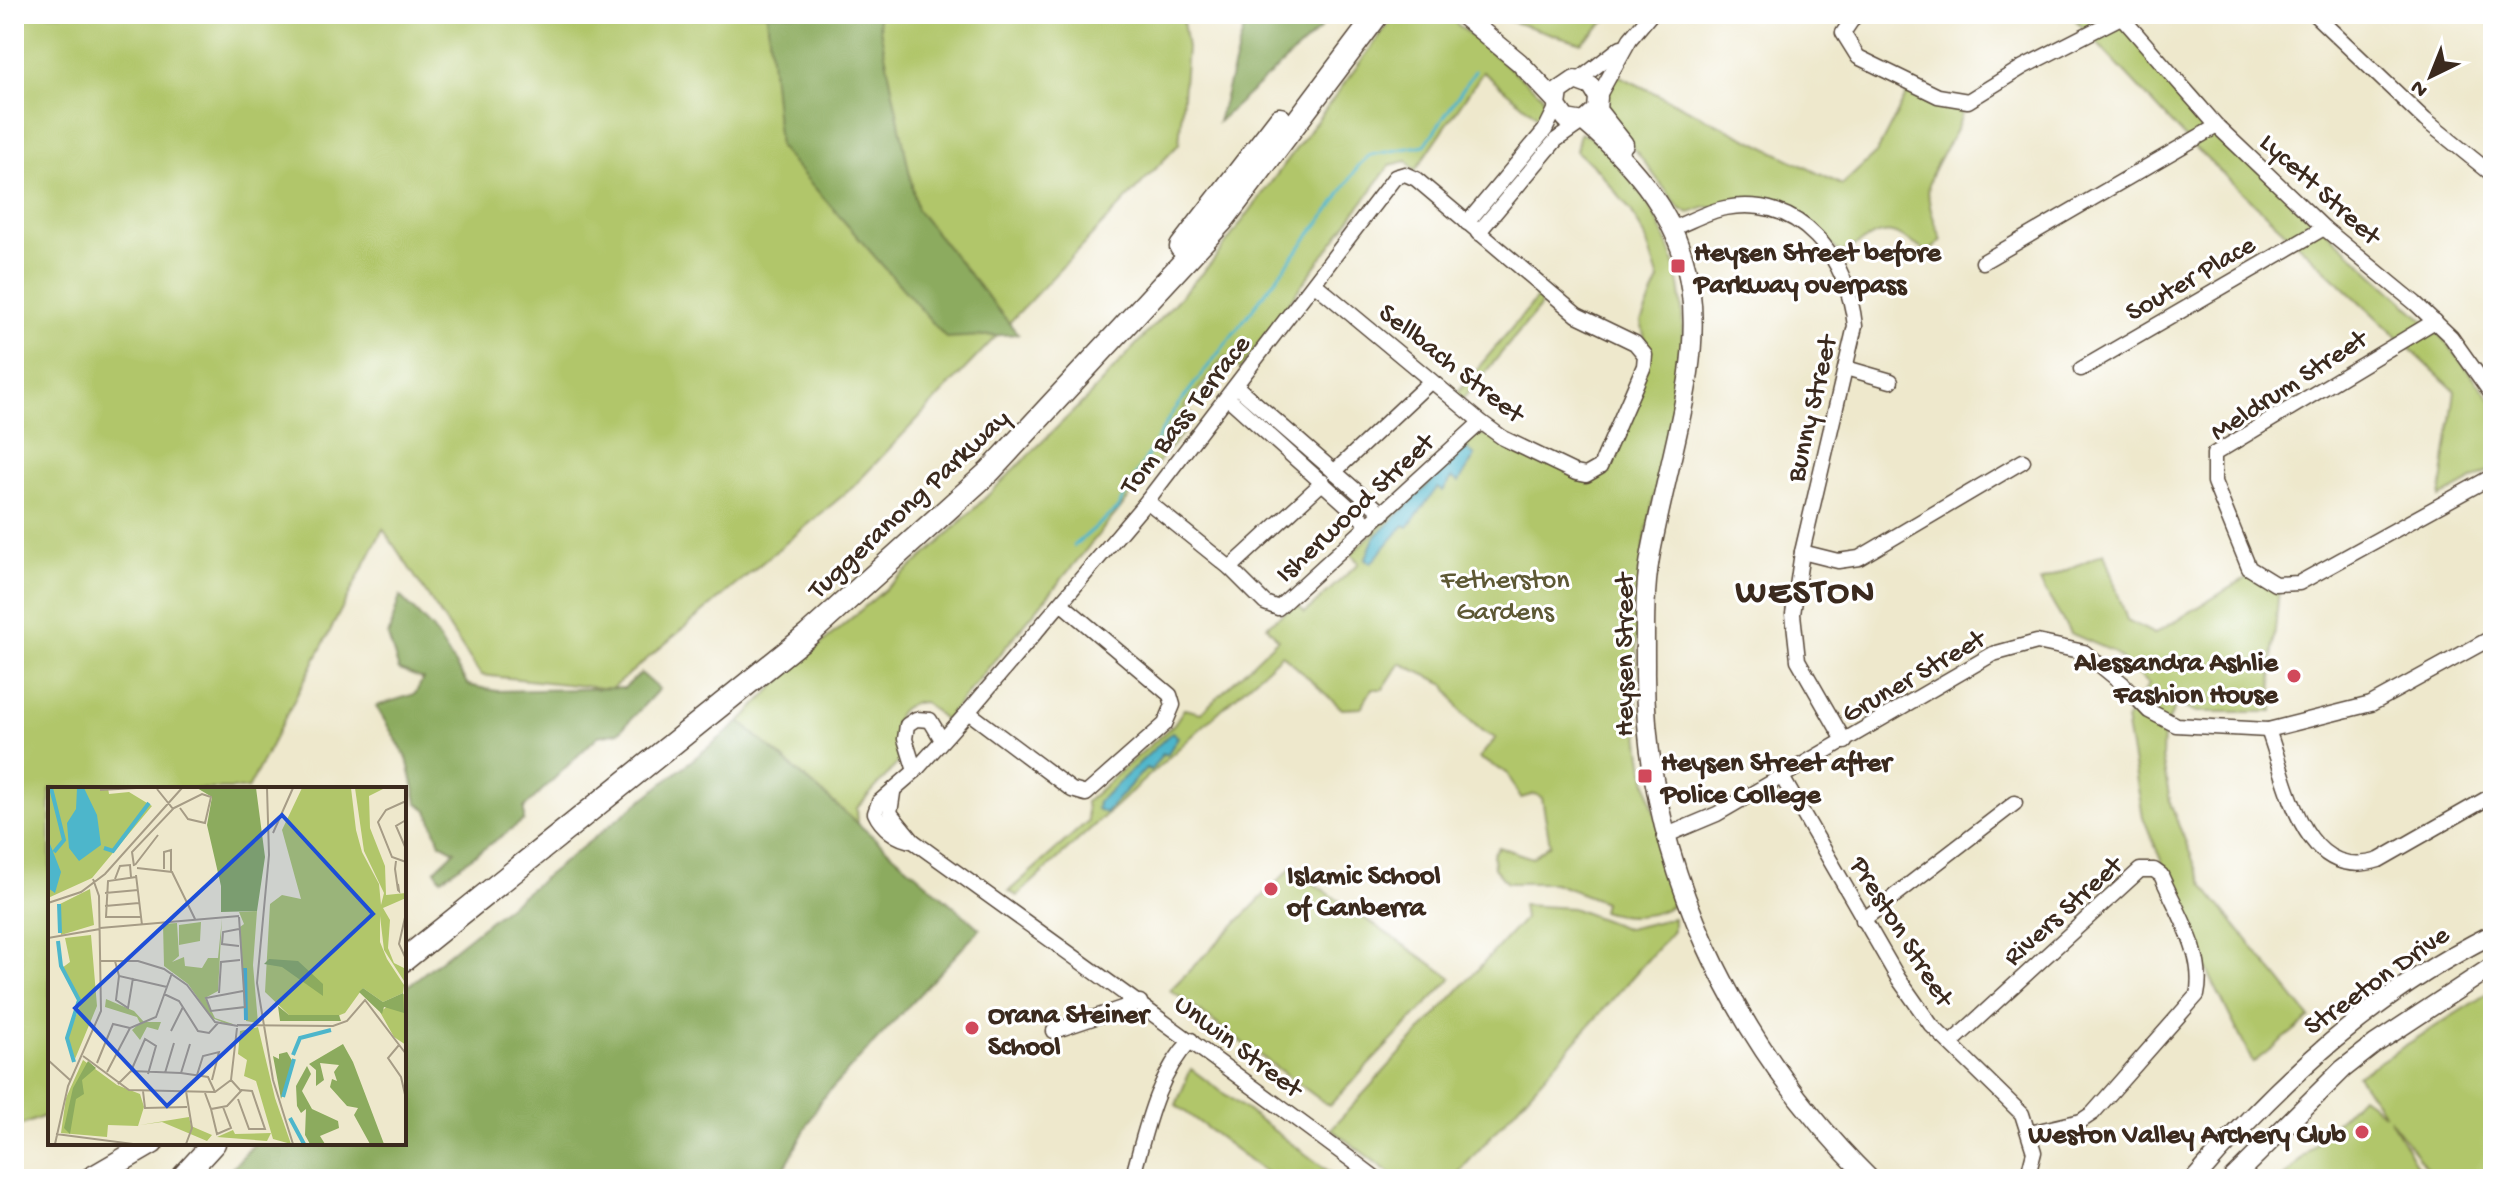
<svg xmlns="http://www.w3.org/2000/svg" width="2507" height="1193" font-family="'Gochi Hand',sans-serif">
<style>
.green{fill:#b1c66a;stroke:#767844;stroke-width:2}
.forest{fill:#8cab5e;stroke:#646a3e;stroke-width:2}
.water{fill:#4db6cb;stroke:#447074;stroke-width:2}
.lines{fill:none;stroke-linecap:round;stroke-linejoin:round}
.stream{stroke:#4db6cb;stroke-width:3}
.minor-casing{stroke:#564638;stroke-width:17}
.major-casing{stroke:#564638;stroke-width:21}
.highway-casing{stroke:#564638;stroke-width:25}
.minor{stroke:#fff;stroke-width:14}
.major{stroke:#fff;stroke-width:18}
.highway{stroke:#fff;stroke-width:22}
.poi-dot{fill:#d1495b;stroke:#fff;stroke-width:3}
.labels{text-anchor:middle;stroke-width:6;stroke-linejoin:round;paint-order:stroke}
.street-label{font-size:28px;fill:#3b2a1e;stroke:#fff}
.poi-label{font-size:28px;font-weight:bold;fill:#3b2a1e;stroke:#fff;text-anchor:start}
.park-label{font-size:28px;fill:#5e5935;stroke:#fff}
.district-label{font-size:36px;font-weight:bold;letter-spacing:2px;fill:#3b2a1e;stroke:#fff}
.inset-river{fill:none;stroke:#4db6cb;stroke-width:4}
.inset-road{fill:none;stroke:#a69c86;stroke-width:2}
.view{fill:#1d4ed8;fill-opacity:0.15;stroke:#1d4ed8;stroke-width:4}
.inset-edge{fill:none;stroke:#3b2a1e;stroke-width:4}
</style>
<rect width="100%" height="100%" fill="#fff"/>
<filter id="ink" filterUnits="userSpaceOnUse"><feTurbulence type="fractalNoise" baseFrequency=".0125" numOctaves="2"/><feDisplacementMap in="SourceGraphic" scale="16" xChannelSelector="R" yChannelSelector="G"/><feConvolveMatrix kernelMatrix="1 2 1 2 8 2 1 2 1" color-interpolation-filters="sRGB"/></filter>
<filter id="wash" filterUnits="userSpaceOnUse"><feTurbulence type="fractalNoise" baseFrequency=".006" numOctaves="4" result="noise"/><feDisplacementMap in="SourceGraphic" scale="32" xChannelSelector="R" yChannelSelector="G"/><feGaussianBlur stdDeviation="1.8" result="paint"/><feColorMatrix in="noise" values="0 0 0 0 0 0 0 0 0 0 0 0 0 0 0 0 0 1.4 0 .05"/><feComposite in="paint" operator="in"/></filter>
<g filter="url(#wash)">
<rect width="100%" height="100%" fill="#eee8cc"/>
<g class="green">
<polygon points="14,14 1182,14 1187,48 1179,144 853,487 611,689 481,675 383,529 248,789 50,789 50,1114 14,1128"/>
<path d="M1396,14H1445L1541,94L1548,111L1544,122L1483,72L1415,171L1407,161L1390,165L1240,369L1225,357L1185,407L1195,418L945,720L924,702C883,705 898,735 899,762L857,808L858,824L740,722L787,673L936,546L1090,395L1212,262Z"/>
<polygon points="1499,14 1614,14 1581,43 1507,20"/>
<polygon points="2070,14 2115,14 2216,130 2442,337 2493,402 2493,469 2440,498 2455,391 2194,147"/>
<path d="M1614,73L1842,185L1877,152L1911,86L1963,105C1961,134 1938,152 1930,179C1924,200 1935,222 1942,240L1928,253C1883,223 1887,228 1841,254L1804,218L1706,207L1689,213L1680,209L1632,146L1602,121L1601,92Z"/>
<path d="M1580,133C1603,141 1617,162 1632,181C1720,295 1672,404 1647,530C1639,572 1637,621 1636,664C1635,706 1640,755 1650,797C1657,825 1679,875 1676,903C1655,918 1627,919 1602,911L1604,902L1554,883H1507L1494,868L1493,854L1499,847L1532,858L1550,844L1542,798L1535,794L1521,798L1507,773L1479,758L1496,738L1482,731L1462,713L1445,684L1400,663L1383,689H1372L1361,708L1342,709L1282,654L1017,896L1009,891L1088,821L1086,802L1174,724L1184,709L1201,713L1278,639L1267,626C1277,616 1287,613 1297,604L1305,613L1359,563L1351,554L1474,436C1495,430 1564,469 1587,479L1596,477L1606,468L1648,352L1641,322L1659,280L1645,237L1631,211L1598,170L1576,151Z"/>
<polygon points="1543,291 1540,307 1462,400 1455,395"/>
<polygon points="2104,553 2127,620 2154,634 2251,575 2279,589 2272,661 2273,712 2197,712 2176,705 2163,732 2162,758 2171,806 2203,885 2310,1018 2253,1063 2205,966 2143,817 2126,720 2149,684 2112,651 2070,633 2040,582"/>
<polygon points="1291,868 1452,978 1329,1106 1170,990"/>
<polygon points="1522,905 1572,908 1627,929 1673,918 1673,931 1453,1179 1398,1179 1331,1129 1524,919"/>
<polygon points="2493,990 2493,1172 2480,1179 2435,1179 2389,1118 2425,1179 2282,1179 2361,1096 2385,1114 2357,1076"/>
<polygon points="1191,1069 1339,1179 1275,1179 1176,1105"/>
</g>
<g class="forest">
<polygon points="767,14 877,14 917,210 1018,334 946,338 779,147"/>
<polygon points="1248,14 1329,14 1319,30 1218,122"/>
<polygon points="400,596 433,630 468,685 496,691 624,688 641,673 659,689 619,732 598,736 524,808 524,820 441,879 435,870 455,851 440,843 428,811 417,802 407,758 376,706 415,694 423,679 399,670 388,636"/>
<polygon points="740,722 980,929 820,1101 779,1179 222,1179 255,1143 404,1143 404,989"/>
</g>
<g class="water">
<polygon points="1466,448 1475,456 1459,482 1452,478 1443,491 1437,488 1408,527 1404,525 1371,563 1365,560 1374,538"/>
<polygon points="1172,732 1178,737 1167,755 1163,753 1151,770 1146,768 1105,813 1097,809 1098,802"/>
</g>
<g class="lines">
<g class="stream">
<polyline points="1074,546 1117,509 1172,413 1333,205 1359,165 1370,155 1425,145 1475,71"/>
<polyline points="2489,1179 2493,1176"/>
</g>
</g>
</g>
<g filter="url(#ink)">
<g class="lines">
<g class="minor-casing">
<g id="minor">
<polyline points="1856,14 1843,33 1858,57 1938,96 1968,101 2023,67 2121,17"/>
<polyline points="2119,14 2217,126 2324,228 2415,303 2451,337 2493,396"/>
<polyline points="2314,14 2425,120 2493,175"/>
<polyline points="1579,80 1621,47"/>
<polyline points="1598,97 1630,39 1651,14"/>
<polyline points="1467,223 1545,130 1557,106"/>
<path d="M1673,228C1689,222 1708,211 1725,208C1802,194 1848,259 1855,326L1802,552L1793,614L1798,660L1845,742"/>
<polyline points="1478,233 1556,140 1582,122"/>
<polyline points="1983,262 2217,126"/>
<polyline points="2435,321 2214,454 2214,482 2249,568 2275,584 2299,583 2493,476"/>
<polyline points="1846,368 1891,381"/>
<polyline points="2081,369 2324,228"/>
<polyline points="1237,387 1383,514"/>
<polyline points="1228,398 1370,526"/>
<polyline points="1334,472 1431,381"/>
<polyline points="1147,501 1230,568 1265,603 1278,608 1481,422"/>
<polyline points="1802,552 1838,561 1859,558 2023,461"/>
<polyline points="1230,568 1323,482"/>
<polyline points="968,712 1072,790 1086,794 1165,724 1173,705 1170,695 1062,604"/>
<path d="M2268,730C2288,783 2302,884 2379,860L2493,795"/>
<polyline points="915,771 905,739 907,725 916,719 930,720 942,740"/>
<polyline points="1782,777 1898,978 1931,1025 2022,1114 2034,1152 2027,1179"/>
<path d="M893,793L890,813L913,841C1069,953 1224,1064 1377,1179"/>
<polyline points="1667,835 1717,814 1993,654 2037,642 2084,652 2123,684 2149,711 2176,725 2268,730 2371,704 2493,637"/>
<path d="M913,841C898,840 881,827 875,813L879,802L915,771L968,712L1147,501L1395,177L1405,174L1416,179L1577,315L1635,343L1645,355L1644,366L1600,467L1586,475L1576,473L1503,438L1481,422L1315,284"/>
<polyline points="1863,920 2015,803"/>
<polyline points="1054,1031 1140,1002"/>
<path d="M1951,1043L2140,870H2154L2161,875C2177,912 2206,955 2197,995L2093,1113L2081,1121L2030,1133"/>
<path d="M1132,1179C1146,1130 1155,1078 1191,1040"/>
</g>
</g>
<g class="major-casing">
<g id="major">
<polyline points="1461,14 1519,62 1556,101"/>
<polyline points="1597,110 1584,122 1566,119 1557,106 1559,91 1575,80 1591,86 1598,97 1597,110 1624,144"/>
<path d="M1584,122C1752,264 1684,375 1650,558C1644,592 1645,632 1645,667C1643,860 1734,1045 1870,1179"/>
<path d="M2195,1179C2280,1081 2376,992 2493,934"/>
<polyline points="2232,1179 2343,1069 2375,1044 2493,966"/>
</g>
</g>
<g class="highway-casing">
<g id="highway">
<polyline points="1181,247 1280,119"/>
<polyline points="404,960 808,635 990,471 1222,221 1378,14"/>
<polyline points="90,1179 152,1143"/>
<polyline points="181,1179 214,1143"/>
</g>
</g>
<use href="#minor" class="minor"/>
<use href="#major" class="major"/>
<use href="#highway" class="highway"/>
</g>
</g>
<g class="poi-dot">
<rect x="1670" y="258" width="16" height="16" rx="4"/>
<circle cx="2294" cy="676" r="8"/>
<rect x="1637" y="768" width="16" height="16" rx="4"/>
<circle cx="1271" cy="889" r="8"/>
<circle cx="972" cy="1028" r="8"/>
<circle cx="2362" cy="1132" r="8"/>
</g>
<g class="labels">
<g class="street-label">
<text transform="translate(2322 187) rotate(42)" y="10">Lycett Street</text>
<text transform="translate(2189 276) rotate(-30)" y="10">Souter Place</text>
<text transform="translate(1453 361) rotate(38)" y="10">Sellbach Street</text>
<text transform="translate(2287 383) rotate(-33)" y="10">Meldrum Street</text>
<text transform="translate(1809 408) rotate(-77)" y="10">Bunny Street</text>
<text transform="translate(1183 413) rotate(-52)" y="10">Tom Bass Terrace</text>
<text transform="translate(907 502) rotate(-43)" y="10">Tuggeranong Parkway</text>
<text transform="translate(1353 506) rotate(-43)" y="10">Isherwood Street</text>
<text transform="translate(1622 655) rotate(-90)" y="10">Heysen Street</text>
<text transform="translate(1912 674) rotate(-30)" y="10">Gruner Street</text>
<text transform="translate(2061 909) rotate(-42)" y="10">Rivers Street</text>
<text transform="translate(1904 930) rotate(58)" y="10">Preston Street</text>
<text transform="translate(2375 978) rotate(-35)" y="10">Streeton Drive</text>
<text transform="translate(1240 1044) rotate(37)" y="10">Unwin Street</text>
</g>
<g class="poi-label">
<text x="1694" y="260">Heysen Street before<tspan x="1694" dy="32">Parkway overpass</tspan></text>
<text x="2278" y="670" text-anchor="end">Alessandra Ashlie<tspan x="2278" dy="32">Fashion House</tspan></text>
<text x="1661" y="770">Heysen Street after<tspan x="1661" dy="32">Police College</tspan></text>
<text x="1287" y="883">Islamic School<tspan x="1287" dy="32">of Canberra</tspan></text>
<text x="988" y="1022">Orana Steiner<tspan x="988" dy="32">School</tspan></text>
<text x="2346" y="1142" text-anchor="end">Weston Valley Archery Club</text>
</g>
<g class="park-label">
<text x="1505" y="587">Fetherston<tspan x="1505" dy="32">Gardens</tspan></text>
</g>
<g class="district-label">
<text x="1806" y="601">WESTON</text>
</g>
</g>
<g transform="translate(48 787)">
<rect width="358" height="358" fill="#eee8cc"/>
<path d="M0,1H60L61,7L81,5L104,19L44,91L0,111ZM254,1H303L308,43L314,65L331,97L333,118L336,106L316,64L307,1H337L321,9L322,41L337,79L338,108L358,106V111L335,121L342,133L340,161L346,176L358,182V197L336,163L332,129V155L339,172L356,198L355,206L335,215L315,201L297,226L282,232L241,228L217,205L222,117L234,108L253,112L234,43ZM42,102L46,138L13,148L12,117ZM209,124L205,178L210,236L198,234L192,140L196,137L191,125ZM174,131L170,204L157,211L167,231L185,237L181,238L164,231L140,197L116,179L115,137L129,136L131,169L124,175L136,170L137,179L154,181L160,171H170ZM153,135L152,154L131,158V138ZM43,148L49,219L27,272L19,251L33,216L14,181L22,175L17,151ZM358,199V258L346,250L332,225L357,206ZM58,212L86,224L96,235H113L110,243L99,240L92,253L84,243L92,236L89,230L57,220ZM210,240L227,311L243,357L225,352L208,294L196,289L199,273L190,267L192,244ZM35,273L69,298L92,307L96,320L90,339L60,338L59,350L13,346L18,311ZM141,330L143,339L164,348L159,354L114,335L92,338ZM185,343L187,347L223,346L219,354L169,350Z" fill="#b1c66a"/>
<path d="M149,1H208L217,70L209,124L173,125V99L159,38L164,10ZM221,172L250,174L275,197V209L234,180L216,177ZM315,201L335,215L355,206L356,226L336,220L334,227L311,205ZM230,219L241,228H291L293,234H232ZM295,257L305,275L336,357H322L306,328L310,321L299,319L282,300L284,292L289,294L286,285L291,278L272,276L276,293L268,299V283L261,277ZM239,265L246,277L233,312L225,269L231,272V267ZM40,274L48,281L34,293L36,307L28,312L22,347L16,341L25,301ZM259,279L263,287L254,304L264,322L290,334L291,341L272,349L277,357H262L257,348L258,322L253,326L249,319L248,299Z" fill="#8cab5e"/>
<path d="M29,1H36L49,28L53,58L31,74L21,61L19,36L28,22ZM2,57L13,85L7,106L0,101Z" fill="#4db6cb"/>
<path class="inset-river" d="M3,1L16,53L6,65M56,61L65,64L101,16M11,117L12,146M10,154L13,179L31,213L19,251L26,275M197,181L198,233M245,268L252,251L283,243M235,310L246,272M242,331L256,357"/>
<path class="inset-road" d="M219,1L221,68L209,196L225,293L245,357M52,3L88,1M358,14L338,23L330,35L344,70L358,75M124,22L154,7L163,10L157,36L140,32L132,21M358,33L348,39L358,62M225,46L245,1M348,74L347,82L350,103L351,104L350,97M87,78L110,48M86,79L84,65L125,22L109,2M89,81L124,85L147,132M116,82V65L123,63V84M88,88L94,138M88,90L60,94L58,130H93M67,92L72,79L82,78L83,90M57,106L90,103M0,116L33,105L57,87L134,1M57,119L91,116M358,126L351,157L358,172M191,130L197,220L163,224L158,211L195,204M52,141L191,129M191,142L175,145L174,157L191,159M0,151L52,142M53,174H90L116,182L139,198L167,235L190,239M67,174L71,189L119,200M71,189L68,213L80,221L85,191M171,206L173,175L192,173M116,207L131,214L150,244L161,246L170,236M189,238L285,239L299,234L317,213L358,267M123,244L135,220M351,258L340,271L353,290L358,312M35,269L81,303L167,305L183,293L189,241M0,273L22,293M49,276L65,237L82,241M83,284L97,252L108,259L100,287M59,285L82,241L108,230L124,186M117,286L126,256M133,286L142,257M149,288L155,269L171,265L164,293M70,297L83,284L133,286L160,290L167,305M95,304L97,321L139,320M138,304L144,341L138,357M157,306L163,322L179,319L193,304L183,293M190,312L201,342H217L204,304L193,303M163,322L169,347L183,341L175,320M8,347L85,357M7,357L20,299L53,224L51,109L45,92"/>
<path class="view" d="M234,28L325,127L119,319L27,221Z"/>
<rect width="358" height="358" class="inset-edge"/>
</g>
<rect width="2507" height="1193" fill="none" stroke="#fff" stroke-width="48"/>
<g transform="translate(2431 76) rotate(223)" stroke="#ffffff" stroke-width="6" paint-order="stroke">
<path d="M0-6L14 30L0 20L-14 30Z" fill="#3b2a1e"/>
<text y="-12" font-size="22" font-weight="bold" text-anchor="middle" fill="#3b2a1e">N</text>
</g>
</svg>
